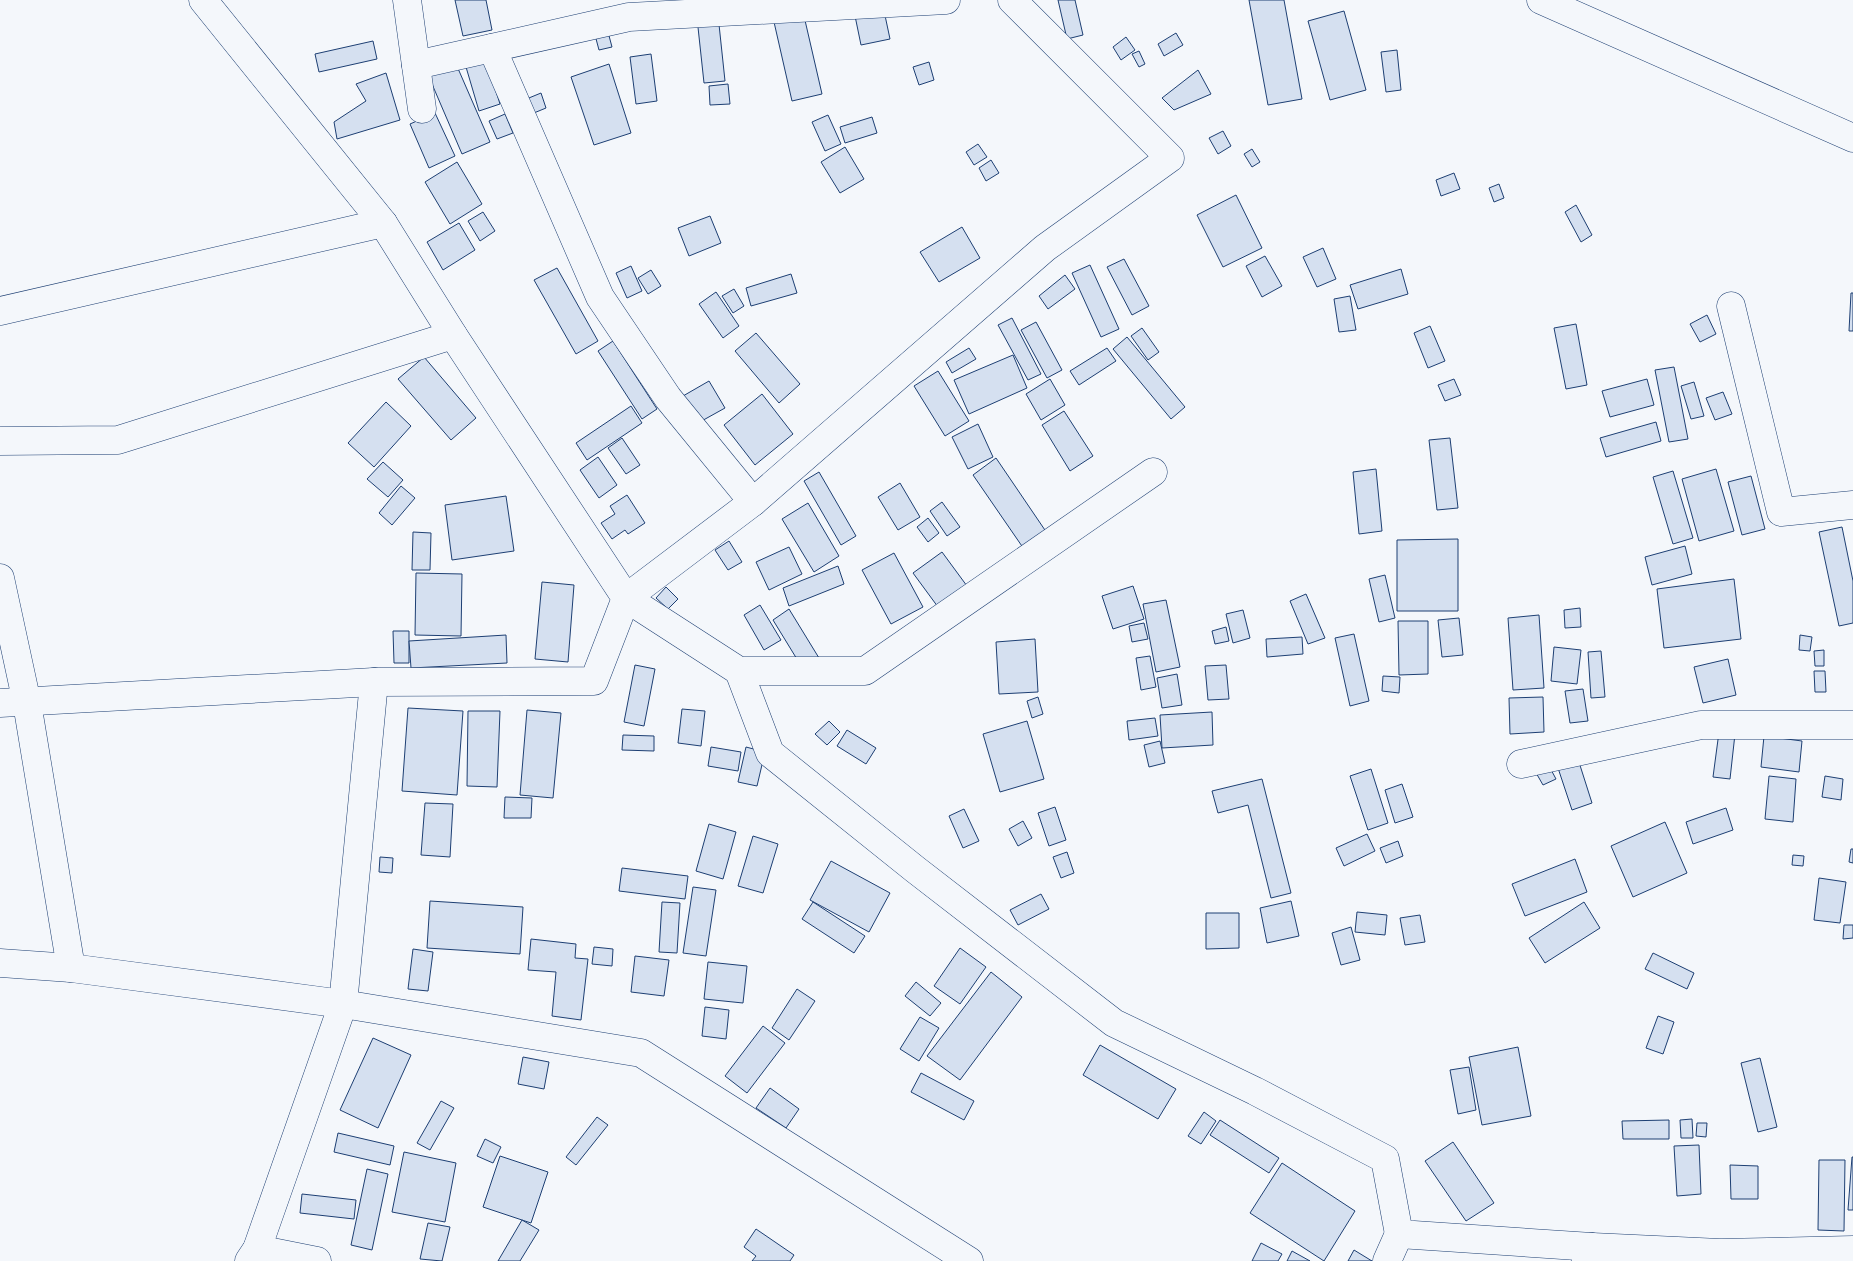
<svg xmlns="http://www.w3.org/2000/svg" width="1853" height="1261" font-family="'Exo 2',sans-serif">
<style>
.building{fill:#d5e0f0;stroke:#1d3f73}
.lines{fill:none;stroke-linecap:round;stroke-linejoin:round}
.street-casing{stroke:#1d3f73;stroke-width:29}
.street{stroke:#f4f7fb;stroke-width:28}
</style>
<rect width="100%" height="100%" fill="#f4f7fb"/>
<g class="building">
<polygon points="455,0 486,0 492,30 463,36"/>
<polygon points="1058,0 1075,0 1083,35 1067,39"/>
<polygon points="1249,0 1284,0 1302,99 1268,105"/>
<polygon points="883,6 890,39 861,45 854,11"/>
<polygon points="1344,11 1366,90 1330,100 1308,21"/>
<polygon points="718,15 725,81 704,83 697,18"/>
<polygon points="804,16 822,94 792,101 774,22"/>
<polygon points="608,32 612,47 599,50 595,35"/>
<polygon points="1176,33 1183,45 1164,56 1158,44"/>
<polygon points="1126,37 1135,50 1121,60 1113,47"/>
<polygon points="373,41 377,59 319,72 315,54"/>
<polygon points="1397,50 1401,90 1386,92 1381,52"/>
<polygon points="1139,51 1145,64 1139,67 1132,54"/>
<polygon points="651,54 657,101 636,104 630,57"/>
<polygon points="453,57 490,142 462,154 426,70"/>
<polygon points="486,60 500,104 479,111 466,67"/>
<polygon points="929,62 934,80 919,85 913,67"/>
<polygon points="609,64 631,133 594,145 571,77"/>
<polygon points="1198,70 1211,94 1174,110 1162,98"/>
<polygon points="386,73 400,120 337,139 334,122 366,101 356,84"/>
<polygon points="728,84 730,104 710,105 709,86"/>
<polygon points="541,93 546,108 529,115 524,100"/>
<polygon points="435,113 455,156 429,168 410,124"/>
<polygon points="505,114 513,133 497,139 489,121"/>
<polygon points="828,115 841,144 825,151 812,122"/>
<polygon points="872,117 877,133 845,143 840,127"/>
<polygon points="1223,131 1231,146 1218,154 1209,138"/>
<polygon points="978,144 987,157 974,165 966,152"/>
<polygon points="845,147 864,179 840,193 821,162"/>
<polygon points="1252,149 1260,162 1252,167 1244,154"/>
<polygon points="991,160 999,173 986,181 979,168"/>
<polygon points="457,162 482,204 450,224 425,182"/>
<polygon points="1454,173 1460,189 1441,196 1436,180"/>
<polygon points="1499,184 1504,198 1494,202 1489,188"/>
<polygon points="1236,195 1262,248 1223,267 1197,215"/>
<polygon points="1576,205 1592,235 1581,242 1565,212"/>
<polygon points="483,212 495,231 480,241 468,221"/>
<polygon points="710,216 721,243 689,256 678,228"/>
<polygon points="459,223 475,250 443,270 427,242"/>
<polygon points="962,227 980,258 939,282 920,252"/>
<polygon points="1323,248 1336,279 1317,287 1303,257"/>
<polygon points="1265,256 1282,286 1262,297 1246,266"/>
<polygon points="1124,259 1149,306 1132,315 1107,267"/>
<polygon points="1090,265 1119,329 1101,337 1072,273"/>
<polygon points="631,266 642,291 627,298 616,273"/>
<polygon points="557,268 598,341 576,354 534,280"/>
<polygon points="1401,269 1408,294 1358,309 1350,285"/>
<polygon points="651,270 661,286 648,294 638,278"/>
<polygon points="791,274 797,293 751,306 746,288"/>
<polygon points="1065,275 1075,289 1048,309 1039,296"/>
<polygon points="734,289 744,306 733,313 722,296"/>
<polygon points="716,292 739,326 723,338 699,304"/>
<polygon points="1851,293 1853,293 1853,331 1849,331"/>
<polygon points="1350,296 1356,330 1339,332 1334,299"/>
<polygon points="1707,315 1716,334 1700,342 1690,324"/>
<polygon points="1012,318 1041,374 1028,380 998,325"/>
<polygon points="1036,322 1062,370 1047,378 1021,330"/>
<polygon points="1576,324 1587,385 1566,389 1554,328"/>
<polygon points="1430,326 1445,361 1428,368 1414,333"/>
<polygon points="1142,328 1159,352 1148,360 1131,336"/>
<polygon points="756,333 800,384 779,403 735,351"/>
<polygon points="1127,337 1185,407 1171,419 1113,349"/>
<polygon points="613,341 657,409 642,419 598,351"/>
<polygon points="969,348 976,359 952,373 946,362"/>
<polygon points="1107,348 1116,361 1079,385 1070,371"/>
<polygon points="1013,355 1027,388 969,414 954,380"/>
<polygon points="424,357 476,418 451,440 398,379"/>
<polygon points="1674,367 1688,439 1669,442 1655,370"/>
<polygon points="938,371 969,421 945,436 914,386"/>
<polygon points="1050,379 1065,405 1041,420 1026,394"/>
<polygon points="1454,379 1461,395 1445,401 1438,385"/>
<polygon points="1647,379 1654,405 1610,417 1602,391"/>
<polygon points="709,381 725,408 698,423 683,396"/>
<polygon points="1694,382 1704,416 1691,419 1681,386"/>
<polygon points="1723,392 1732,414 1715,420 1706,398"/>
<polygon points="762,394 793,434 755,465 724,425"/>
<polygon points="386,402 411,426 374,467 348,443"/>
<polygon points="631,406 642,423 587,460 576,443"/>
<polygon points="1064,411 1093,456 1070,471 1042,425"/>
<polygon points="1656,422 1661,441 1606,457 1600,438"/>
<polygon points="978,424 993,457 968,469 952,437"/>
<polygon points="622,438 640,465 626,474 608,448"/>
<polygon points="1450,438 1458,508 1437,510 1429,440"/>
<polygon points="598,457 617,485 599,498 580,470"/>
<polygon points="996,458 1049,536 1026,552 973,475"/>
<polygon points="383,462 403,480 388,497 367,479"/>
<polygon points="1376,469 1382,531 1359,534 1353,472"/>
<polygon points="1716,469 1734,531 1699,541 1682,479"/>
<polygon points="1673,471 1693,538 1673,544 1653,477"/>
<polygon points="819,472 856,536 841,545 804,481"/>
<polygon points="1751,476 1765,529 1742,535 1728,482"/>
<polygon points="900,483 920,517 898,530 878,497"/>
<polygon points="401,486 415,498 392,525 379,513"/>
<polygon points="627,495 645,523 628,534 625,530 612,539 601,523 615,514 610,506"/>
<polygon points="506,496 514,551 452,560 445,505"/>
<polygon points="942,502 960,527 947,536 930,511"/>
<polygon points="808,503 839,556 814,572 782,519"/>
<polygon points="928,518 939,533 928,542 917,527"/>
<polygon points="1842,527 1853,581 1853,623 1839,626 1819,532"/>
<polygon points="413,532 431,533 430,570 412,570"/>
<polygon points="1458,539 1458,611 1397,611 1397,540"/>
<polygon points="729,541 742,562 728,570 715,550"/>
<polygon points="1685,546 1692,574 1652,585 1645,557"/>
<polygon points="789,547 802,574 769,590 756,562"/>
<polygon points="942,552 967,586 938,607 913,573"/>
<polygon points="894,553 923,607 891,624 862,570"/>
<polygon points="838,566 844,584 789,606 783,588"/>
<polygon points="416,573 462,574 461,636 415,635"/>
<polygon points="1385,575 1395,618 1379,622 1369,579"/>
<polygon points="1734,579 1741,639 1664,648 1657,589"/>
<polygon points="542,582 574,585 568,662 535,659"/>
<polygon points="1133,586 1144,619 1113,629 1102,596"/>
<polygon points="666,587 678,599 668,609 656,598"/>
<polygon points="1306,594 1325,638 1308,644 1290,601"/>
<polygon points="1166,600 1180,667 1156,672 1143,604"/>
<polygon points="760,605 781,640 764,650 744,615"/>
<polygon points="1580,608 1581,627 1565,628 1564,610"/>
<polygon points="789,609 819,658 803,669 773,620"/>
<polygon points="1243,610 1250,638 1233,643 1226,614"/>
<polygon points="1539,615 1544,688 1513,690 1508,618"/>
<polygon points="1459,618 1463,655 1442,657 1438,620"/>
<polygon points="1398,621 1428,621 1428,674 1399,675"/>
<polygon points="1144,623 1148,639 1132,642 1129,626"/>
<polygon points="1226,627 1229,641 1215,644 1212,631"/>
<polygon points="393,631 409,631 409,663 394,663"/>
<polygon points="1354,634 1369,701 1350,706 1335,638"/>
<polygon points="506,635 507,663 411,668 409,641"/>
<polygon points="1800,635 1812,637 1810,651 1799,650"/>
<polygon points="1302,637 1303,654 1267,657 1266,639"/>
<polygon points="1035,639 1038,692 999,694 996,642"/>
<polygon points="1554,647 1581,650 1577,684 1551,681"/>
<polygon points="1824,650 1824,666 1815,666 1814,651"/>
<polygon points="1601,651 1605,697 1591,698 1588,652"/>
<polygon points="1150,656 1156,687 1141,690 1136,658"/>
<polygon points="1728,659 1736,695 1703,703 1694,667"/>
<polygon points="635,665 655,669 644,726 624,722"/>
<polygon points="1226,665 1229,699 1208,700 1205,666"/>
<polygon points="1814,671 1825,671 1826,692 1815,692"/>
<polygon points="1177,674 1182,705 1162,708 1157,678"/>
<polygon points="1383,676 1400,677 1399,693 1382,691"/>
<polygon points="1583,689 1588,721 1570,723 1565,691"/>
<polygon points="1038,697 1043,714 1032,718 1027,701"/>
<polygon points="1543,697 1544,732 1510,734 1509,698"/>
<polygon points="408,708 463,711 457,795 402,791"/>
<polygon points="682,709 705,711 701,746 678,743"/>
<polygon points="527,710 561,713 553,798 520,795"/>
<polygon points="468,711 500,711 497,787 467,786"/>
<polygon points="1212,712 1213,745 1162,748 1160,715"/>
<polygon points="1155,718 1158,736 1129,740 1127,721"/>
<polygon points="829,721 840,732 827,745 815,734"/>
<polygon points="1027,721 1044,779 1000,792 983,734"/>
<polygon points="847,730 876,748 866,764 837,746"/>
<polygon points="1719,732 1735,734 1730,779 1713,777"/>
<polygon points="623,735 654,736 654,751 622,750"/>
<polygon points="1764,736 1802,741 1799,772 1761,767"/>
<polygon points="1160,741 1165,763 1149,767 1144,745"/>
<polygon points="711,747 741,752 738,771 708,766"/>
<polygon points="746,747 765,752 757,786 738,782"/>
<polygon points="1578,759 1592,803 1572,810 1557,765"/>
<polygon points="1548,764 1556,779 1543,785 1535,771"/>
<polygon points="1371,769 1388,823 1368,830 1350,776"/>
<polygon points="1769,776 1796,779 1793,822 1765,819"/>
<polygon points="1825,776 1843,779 1841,800 1822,797"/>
<polygon points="1262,779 1291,893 1271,898 1248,805 1218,813 1212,791"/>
<polygon points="1402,784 1413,817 1395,823 1385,790"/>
<polygon points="505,797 532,798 531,818 504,818"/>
<polygon points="425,803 453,804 450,857 421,855"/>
<polygon points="1055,807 1066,840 1049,846 1038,813"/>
<polygon points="1726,808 1733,830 1693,844 1686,822"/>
<polygon points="964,809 979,841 963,848 949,816"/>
<polygon points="1023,821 1032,838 1018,846 1009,829"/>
<polygon points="1665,822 1687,873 1633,897 1611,846"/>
<polygon points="709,824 736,832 723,879 696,871"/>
<polygon points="1367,834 1375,851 1344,866 1336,848"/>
<polygon points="753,836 778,844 763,893 738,886"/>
<polygon points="1398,841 1403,856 1386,863 1380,848"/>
<polygon points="1851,849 1853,849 1853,863 1849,862"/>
<polygon points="1067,852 1074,873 1061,878 1053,857"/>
<polygon points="1793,855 1804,856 1803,866 1792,865"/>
<polygon points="380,857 393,858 392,873 379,872"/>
<polygon points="1575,859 1587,892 1525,916 1512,884"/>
<polygon points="831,861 890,893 869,932 810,900"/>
<polygon points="622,868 688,876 685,899 619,891"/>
<polygon points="1819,878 1846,882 1840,923 1814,920"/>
<polygon points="693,887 716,890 706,956 683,953"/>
<polygon points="1041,894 1049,909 1018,925 1010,910"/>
<polygon points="430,901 523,907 520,954 427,948"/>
<polygon points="1291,901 1299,936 1267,943 1260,908"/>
<polygon points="662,902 680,903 677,953 659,952"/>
<polygon points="813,902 865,936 854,953 802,919"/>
<polygon points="1584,902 1600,928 1545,963 1529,938"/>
<polygon points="1357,912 1387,915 1385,935 1355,932"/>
<polygon points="1206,913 1239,913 1239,948 1206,949"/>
<polygon points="1420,915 1425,942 1405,945 1400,918"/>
<polygon points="1844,925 1853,925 1853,938 1843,939"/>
<polygon points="1351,927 1360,960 1341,965 1332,933"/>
<polygon points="531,939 576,944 575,958 588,959 581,1020 552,1016 556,972 528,970"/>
<polygon points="594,947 613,949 612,966 592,964"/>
<polygon points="960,948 986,967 960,1004 934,986"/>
<polygon points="413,949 433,952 428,991 408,989"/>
<polygon points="1653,953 1694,973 1687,989 1645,969"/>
<polygon points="635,956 669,960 664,996 631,992"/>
<polygon points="708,962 747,966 743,1003 704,999"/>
<polygon points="991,972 1022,997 960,1080 927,1056"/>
<polygon points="916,982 941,1003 930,1016 905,996"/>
<polygon points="797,989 815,1001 789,1040 772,1028"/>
<polygon points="705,1007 729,1010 726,1039 702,1036"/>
<polygon points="1658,1016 1674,1022 1663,1054 1646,1048"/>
<polygon points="920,1017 939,1028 919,1061 900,1049"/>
<polygon points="763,1026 785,1043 747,1093 725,1076"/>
<polygon points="373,1038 411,1055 378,1128 340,1110"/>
<polygon points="1100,1045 1176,1089 1158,1119 1083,1075"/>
<polygon points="1518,1047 1531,1116 1482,1125 1469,1057"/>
<polygon points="523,1057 549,1062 544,1089 518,1084"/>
<polygon points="1760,1058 1777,1127 1758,1132 1741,1063"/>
<polygon points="1469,1067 1476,1110 1458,1114 1450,1070"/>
<polygon points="921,1073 974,1101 964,1120 911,1092"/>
<polygon points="770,1088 799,1109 786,1128 756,1108"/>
<polygon points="441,1101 454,1108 430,1150 417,1143"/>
<polygon points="1204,1112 1216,1121 1201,1144 1188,1136"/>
<polygon points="597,1117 608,1125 576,1165 566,1157"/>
<polygon points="1692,1119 1693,1138 1681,1138 1680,1120"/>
<polygon points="1220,1120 1279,1158 1269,1173 1210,1135"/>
<polygon points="1669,1120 1669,1139 1623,1139 1622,1121"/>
<polygon points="1697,1123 1707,1123 1706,1137 1696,1136"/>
<polygon points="338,1133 394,1146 390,1165 334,1152"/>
<polygon points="485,1139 501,1147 493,1163 477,1156"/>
<polygon points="1453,1142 1494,1203 1466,1221 1425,1161"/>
<polygon points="1699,1145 1701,1194 1677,1196 1674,1146"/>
<polygon points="404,1152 456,1163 445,1222 392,1212"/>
<polygon points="500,1156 548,1172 531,1223 483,1207"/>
<polygon points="1852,1157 1853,1157 1853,1210 1848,1210"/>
<polygon points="1819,1160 1845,1160 1844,1231 1818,1230"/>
<polygon points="1282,1163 1355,1211 1324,1261 1250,1213"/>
<polygon points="1730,1165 1758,1166 1758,1199 1731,1199"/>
<polygon points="367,1169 388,1174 372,1250 351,1245"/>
<polygon points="302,1194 356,1200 354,1219 300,1213"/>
<polygon points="522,1220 539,1230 520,1261 498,1261"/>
<polygon points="428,1223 450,1227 442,1261 420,1259"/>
<polygon points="756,1229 794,1255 790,1261 752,1261 756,1256 744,1247"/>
<polygon points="1261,1243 1282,1254 1278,1261 1252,1261"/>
<polygon points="1354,1250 1372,1261 1348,1261"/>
<polygon points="1292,1251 1310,1261 1287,1261"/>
</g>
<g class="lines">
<g class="street-casing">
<g id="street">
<polyline points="407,0 422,109"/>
<polyline points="1012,0 1170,158 1045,248 753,502 626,598 739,671 865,671 1153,472"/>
<polyline points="1541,0 1853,138"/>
<polyline points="492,48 600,297 668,398 753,502"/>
<polyline points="416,65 629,17 946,0"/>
<polyline points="1731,306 1781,512 1853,505"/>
<polyline points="0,311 383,223"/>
<polyline points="0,441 118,440 453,335"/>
<polyline points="0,578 27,703 71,968"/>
<polyline points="739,671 770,753 916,870 1114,1023 1255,1091 1385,1159 1399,1234 1592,1247 1586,1261"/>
<polyline points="0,703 374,682 594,681 626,598 453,335 383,223 203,0"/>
<polyline points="1521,764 1701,725 1853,725"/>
<polyline points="0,963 71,968 343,1004 641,1053 969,1261"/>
<polyline points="1592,1247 1720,1253 1853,1250"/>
<polyline points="257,1249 317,1261"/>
<polyline points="249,1261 257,1249 343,1004 374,682"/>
<polyline points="1387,1261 1399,1234"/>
</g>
</g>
<use href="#street" class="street"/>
</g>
</svg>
